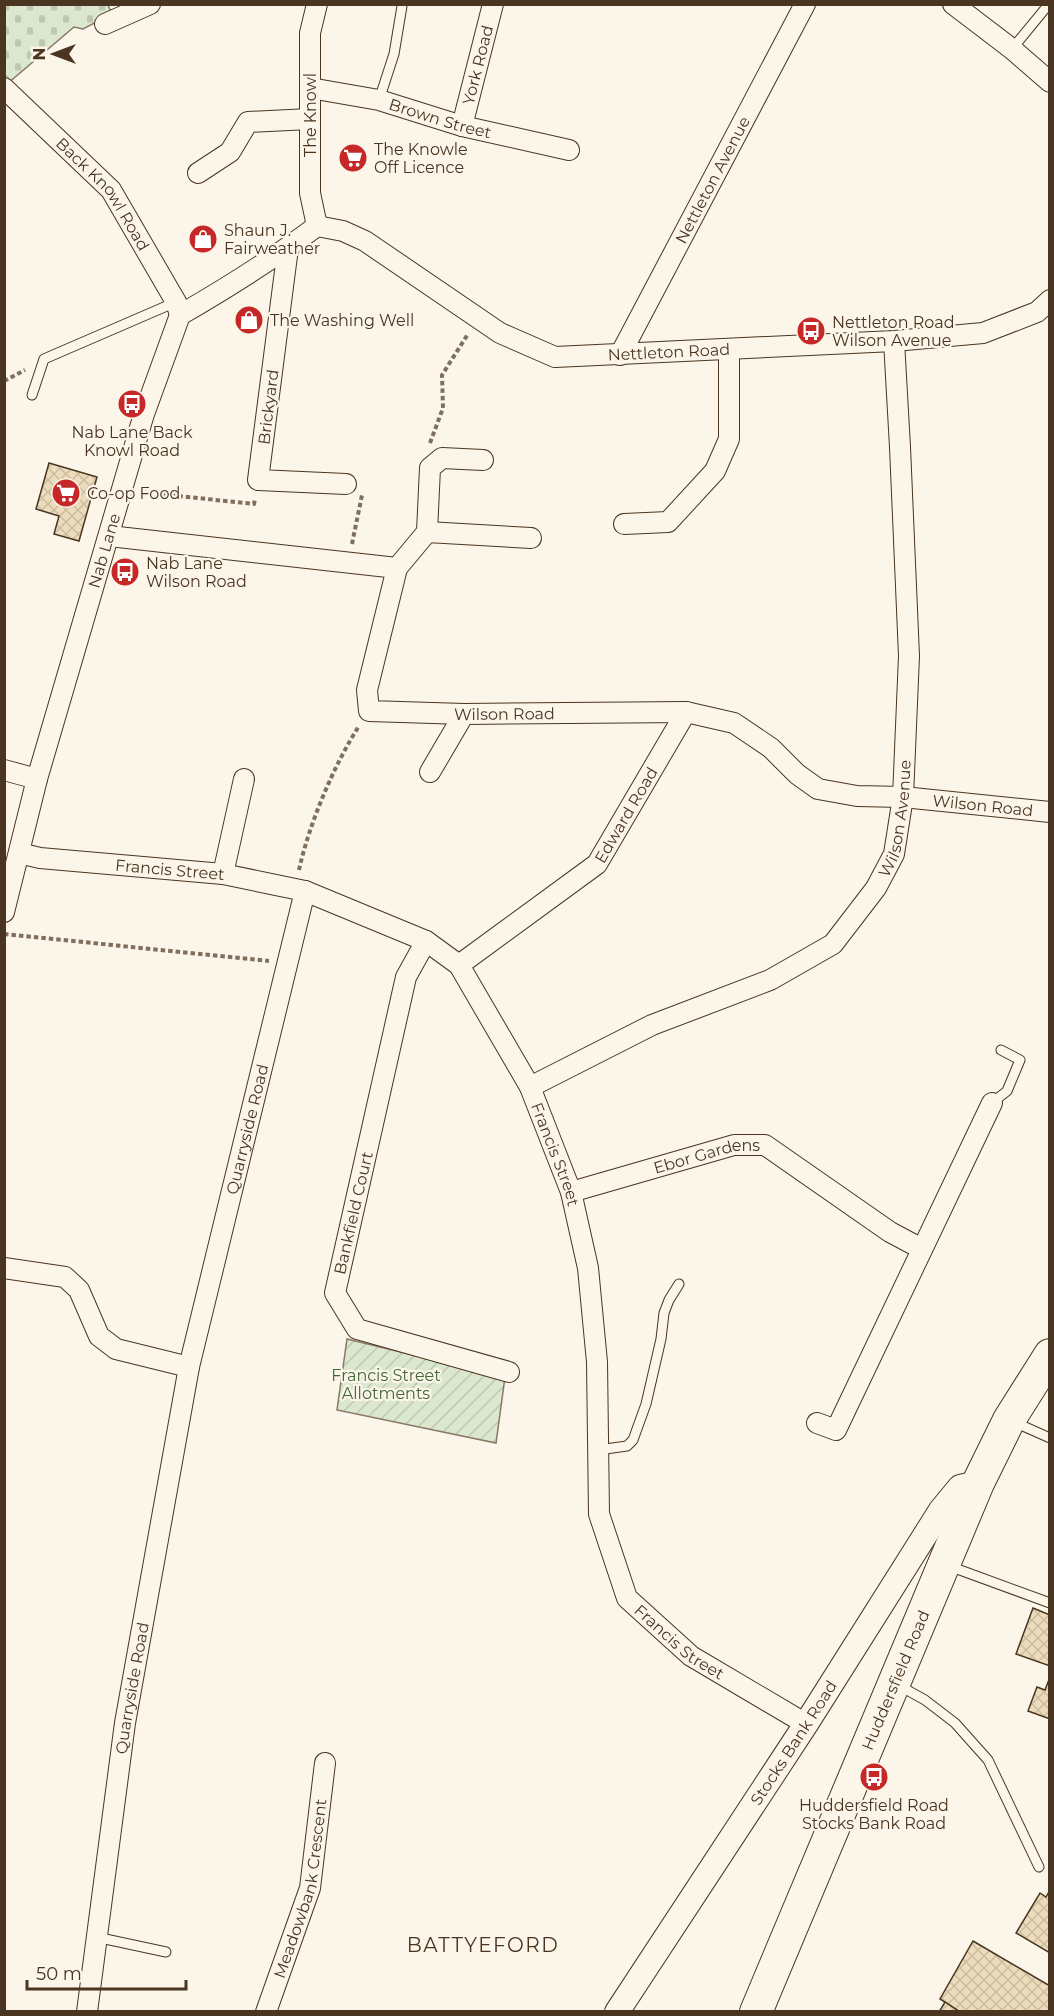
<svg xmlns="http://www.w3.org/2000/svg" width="1054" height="2016" font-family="Montserrat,sans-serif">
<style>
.cemetery{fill:url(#cemetery-stones);stroke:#887966;stroke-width:1.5}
.garden{fill:url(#garden-furrows);stroke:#887966;stroke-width:1.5}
.building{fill:url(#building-cross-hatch);stroke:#4a3520;stroke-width:1.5}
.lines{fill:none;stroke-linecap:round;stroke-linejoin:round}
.service-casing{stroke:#4a3520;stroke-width:11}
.minor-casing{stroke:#4a3520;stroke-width:22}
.tertiary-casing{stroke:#4a3520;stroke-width:26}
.trunk-casing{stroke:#4a3520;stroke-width:34}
.path{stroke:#7f6f5c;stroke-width:4;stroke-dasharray:4.5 3;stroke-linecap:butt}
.service{stroke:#fbf6e9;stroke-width:9}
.minor{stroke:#fbf6e9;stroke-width:20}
.tertiary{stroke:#fbf6e9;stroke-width:24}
.trunk{stroke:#fbf6e9;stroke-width:32}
.labels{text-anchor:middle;stroke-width:4.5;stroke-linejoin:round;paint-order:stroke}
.street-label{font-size:16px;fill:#4a3520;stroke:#fbf6e9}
.poi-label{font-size:16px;fill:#4a3520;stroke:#fbf6e9;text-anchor:start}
.park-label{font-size:16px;fill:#436837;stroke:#fbf6e9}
.quarter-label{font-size:20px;letter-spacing:1.5px;fill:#4a3520;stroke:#fbf6e9}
</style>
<defs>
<pattern id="cemetery-stones" width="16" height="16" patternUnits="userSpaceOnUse" patternTransform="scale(1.5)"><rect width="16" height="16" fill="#dce7d0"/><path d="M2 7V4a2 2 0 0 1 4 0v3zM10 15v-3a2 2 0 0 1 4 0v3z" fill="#bec7b2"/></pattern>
<pattern id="garden-furrows" width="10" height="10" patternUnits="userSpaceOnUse" patternTransform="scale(1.5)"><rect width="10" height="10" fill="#dce7d0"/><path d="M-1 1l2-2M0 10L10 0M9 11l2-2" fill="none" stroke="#bec7b2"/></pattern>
<pattern id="building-cross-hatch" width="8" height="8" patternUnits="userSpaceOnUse" patternTransform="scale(1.5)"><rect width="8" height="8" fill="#ecdcbc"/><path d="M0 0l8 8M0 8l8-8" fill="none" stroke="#ccbda1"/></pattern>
</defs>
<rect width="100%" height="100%" fill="#fbf6e9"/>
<polygon class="cemetery" points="4,5 108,5 112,14 83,29 74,27 7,84 4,81"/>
<polygon class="garden" points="347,1339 505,1377 496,1443 337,1410"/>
<g class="building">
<polygon points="49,463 97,477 79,541 54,534 59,516 36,509"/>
<polygon points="1033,1608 1050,1615 1050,1666 1016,1654"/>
<polygon points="1050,1677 1050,1719 1028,1711 1037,1687 1045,1690"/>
<polygon points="1050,1890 1050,1953 1016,1933 1040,1893 1046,1897"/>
<polygon points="973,1941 1050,1986 1050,2012 960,2012 940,1999"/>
<polygon points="945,2002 960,2012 939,2012"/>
</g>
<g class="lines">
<g class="service-casing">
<g id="service">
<polyline points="1012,49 1049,4"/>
<polyline points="379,100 394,54 402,6"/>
<polyline points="32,395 44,359 176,302"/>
<polyline points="992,1103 1007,1091 1020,1060 1001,1050"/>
<polyline points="1014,1422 1050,1438"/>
<polyline points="598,1450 627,1446 633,1440 646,1404 661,1339 664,1313 669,1300 679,1284"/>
<polyline points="949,1566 1050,1603"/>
<polyline points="898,1685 925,1700 955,1723 988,1760 1039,1867"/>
<polyline points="96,1937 166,1952"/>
</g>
</g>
<g class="minor-casing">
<g id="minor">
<polyline points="953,4 1012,49 1050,82"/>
<polyline points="105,24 150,4"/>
<path id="s1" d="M4,88L111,190L176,302L180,315"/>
<path id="s2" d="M310,88L379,100L462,126L569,150"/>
<path id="s3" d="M462,126L493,4"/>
<polyline points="198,173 230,152 248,122 310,119"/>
<path id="s4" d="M317,226L343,231L365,241L500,333L555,357L894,341L983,333L1037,312L1050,300"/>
<polyline points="317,226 310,193 310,33 317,4"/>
<polyline points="288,248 258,480 346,484"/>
<path id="s5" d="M620,355L805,4"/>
<polyline points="624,524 668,522 715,471 729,439 729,349"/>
<polyline points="427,532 430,468 442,458 483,460"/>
<path id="s6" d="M109,536L397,568L367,690L369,711L464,714L686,712L734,723L771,748L797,774L818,789L857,796L903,797L1050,812"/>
<polyline points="397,568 427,532 531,538"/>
<polyline points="4,770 37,779"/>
<polyline points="430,772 464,714"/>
<path id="s7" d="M19,853L40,858L223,874L305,891L426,941L459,965L530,1087L571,1192L588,1268L597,1362L599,1514L627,1598L691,1656L806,1724"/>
<polyline points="223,874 244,779"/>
<path id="s8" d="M4,912L37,779L144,414L180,315C227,288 273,259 317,226"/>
<polyline points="426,941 406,977 335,1293 357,1329 509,1372"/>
<path id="s9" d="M459,965L597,864L686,712"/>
<path id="s10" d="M530,1087L652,1025L770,980L833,944L876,888L894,854L903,797L909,656L900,447L894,341"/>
<path id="s11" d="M571,1192L734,1145H765L890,1232L922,1249"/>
<polyline points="4,1268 65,1277 79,1290 99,1336 116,1349 189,1367"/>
<polyline points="817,1423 836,1430 992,1103"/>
<path id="s12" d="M87,2012L125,1723L189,1367L305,891"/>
<path id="s13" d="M266,2012L310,1888L325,1763"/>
</g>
</g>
<g class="tertiary-casing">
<g id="tertiary">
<path id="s14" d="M617,2012L806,1724L941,1510L960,1487L978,1483"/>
</g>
</g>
<g class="trunk-casing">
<g id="trunk">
<path id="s15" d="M756,2012L978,1483L1009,1420L1050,1355"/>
</g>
</g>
<g class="path">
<polyline points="4,381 25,370"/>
<polyline points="430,443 443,408 442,375 468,334"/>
<polyline points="141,492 254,504 255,499"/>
<polyline points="352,544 362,495"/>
<path d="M299,870C309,824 334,765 359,726"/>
<polyline points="4,934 269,961"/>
</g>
<use href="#service" class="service"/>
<use href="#minor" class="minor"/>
<use href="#tertiary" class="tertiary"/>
<use href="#trunk" class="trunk"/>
</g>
<defs>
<g id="supermarket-disc" transform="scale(1.5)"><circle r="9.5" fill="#c62828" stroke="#fbf6e9"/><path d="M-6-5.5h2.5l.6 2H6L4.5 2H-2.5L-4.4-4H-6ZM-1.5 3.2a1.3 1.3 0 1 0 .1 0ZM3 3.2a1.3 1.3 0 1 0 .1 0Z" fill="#fff"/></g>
<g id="shop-disc" transform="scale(1.5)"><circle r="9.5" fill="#c62828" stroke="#fbf6e9"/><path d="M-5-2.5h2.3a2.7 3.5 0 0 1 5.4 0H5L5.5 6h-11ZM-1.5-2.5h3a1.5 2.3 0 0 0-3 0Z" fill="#fff"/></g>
<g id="bus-disc" transform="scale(1.5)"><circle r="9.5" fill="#c62828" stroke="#fbf6e9"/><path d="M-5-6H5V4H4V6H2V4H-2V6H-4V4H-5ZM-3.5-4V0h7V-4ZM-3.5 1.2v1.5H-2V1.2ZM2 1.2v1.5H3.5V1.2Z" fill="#fff"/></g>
</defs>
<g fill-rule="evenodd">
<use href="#supermarket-disc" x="353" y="158"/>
<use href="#shop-disc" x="203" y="239"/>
<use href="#shop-disc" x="249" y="320"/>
<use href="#bus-disc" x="811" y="331"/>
<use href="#bus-disc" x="132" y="404"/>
<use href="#supermarket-disc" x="66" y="493"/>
<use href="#bus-disc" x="125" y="572"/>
<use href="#bus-disc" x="874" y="1777"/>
</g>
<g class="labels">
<g class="street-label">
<text dy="6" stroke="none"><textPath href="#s3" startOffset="63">York Road</textPath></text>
<text transform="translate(310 115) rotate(-90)" y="6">The Knowl</text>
<text dy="6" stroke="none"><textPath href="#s2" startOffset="134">Brown Street</textPath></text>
<text dy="6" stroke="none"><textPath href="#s5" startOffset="198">Nettleton Avenue</textPath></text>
<text dy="6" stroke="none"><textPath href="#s1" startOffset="146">Back Knowl Road</textPath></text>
<text dy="6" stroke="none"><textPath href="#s4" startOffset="388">Nettleton Road</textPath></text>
<text transform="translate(268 407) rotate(-83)" y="6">Brickyard</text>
<text dy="6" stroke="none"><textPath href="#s8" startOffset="375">Nab Lane</textPath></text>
<text dy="6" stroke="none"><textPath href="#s6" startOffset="572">Wilson Road</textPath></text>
<text dy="6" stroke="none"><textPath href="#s6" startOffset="1076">Wilson Road</textPath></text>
<text dy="6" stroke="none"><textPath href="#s9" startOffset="228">Edward Road</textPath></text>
<text dy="6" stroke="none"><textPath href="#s10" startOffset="480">Wilson Avenue</textPath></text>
<text dy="6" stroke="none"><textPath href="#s7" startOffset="152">Francis Street</textPath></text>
<text dy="6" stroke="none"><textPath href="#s12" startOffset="898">Quarryside Road</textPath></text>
<text dy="6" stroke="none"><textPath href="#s7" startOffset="674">Francis Street</textPath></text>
<text dy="6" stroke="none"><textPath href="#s11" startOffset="141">Ebor Gardens</textPath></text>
<text transform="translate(353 1213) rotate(-77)" y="6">Bankfield Court</text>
<text dy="6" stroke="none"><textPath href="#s7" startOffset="1196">Francis Street</textPath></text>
<text dy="6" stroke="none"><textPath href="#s15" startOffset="360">Huddersfield Road</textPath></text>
<text dy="6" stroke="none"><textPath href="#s12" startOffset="327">Quarryside Road</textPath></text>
<text dy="6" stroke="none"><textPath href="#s14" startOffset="322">Stocks Bank Road</textPath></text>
<text dy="6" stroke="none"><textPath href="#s13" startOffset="129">Meadowbank Crescent</textPath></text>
</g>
<g class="poi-label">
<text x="374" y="155">The Knowle<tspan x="374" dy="18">Off Licence</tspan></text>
<text x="224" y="236">Shaun J.<tspan x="224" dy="18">Fairweather</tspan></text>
<text x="270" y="326">The Washing Well</text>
<text x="832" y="328">Nettleton Road<tspan x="832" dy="18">Wilson Avenue</tspan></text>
<text x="132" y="438" text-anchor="middle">Nab Lane Back<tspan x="132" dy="18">Knowl Road</tspan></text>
<text x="87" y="499">Co-op Food</text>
<text x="146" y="569">Nab Lane<tspan x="146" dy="18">Wilson Road</tspan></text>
<text x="874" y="1811" text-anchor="middle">Huddersfield Road<tspan x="874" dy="18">Stocks Bank Road</tspan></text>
</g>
<g class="park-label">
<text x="386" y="1381">Francis Street<tspan x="386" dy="18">Allotments</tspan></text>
</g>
<g class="quarter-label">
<text x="483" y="1952">BATTYEFORD</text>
</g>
</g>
<rect width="1054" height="2016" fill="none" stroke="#4a3520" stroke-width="12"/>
<g transform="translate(54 54) rotate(270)" stroke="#fbf6e9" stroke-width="4.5" paint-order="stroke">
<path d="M0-4.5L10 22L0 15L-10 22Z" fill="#4a3520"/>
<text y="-9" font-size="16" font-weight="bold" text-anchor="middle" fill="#4a3520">N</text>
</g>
<path d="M27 1980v9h159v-9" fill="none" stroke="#4a3520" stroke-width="3"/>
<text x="36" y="1980" font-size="18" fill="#4a3520" stroke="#fbf6e9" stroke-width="4.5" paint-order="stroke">50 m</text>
</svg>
